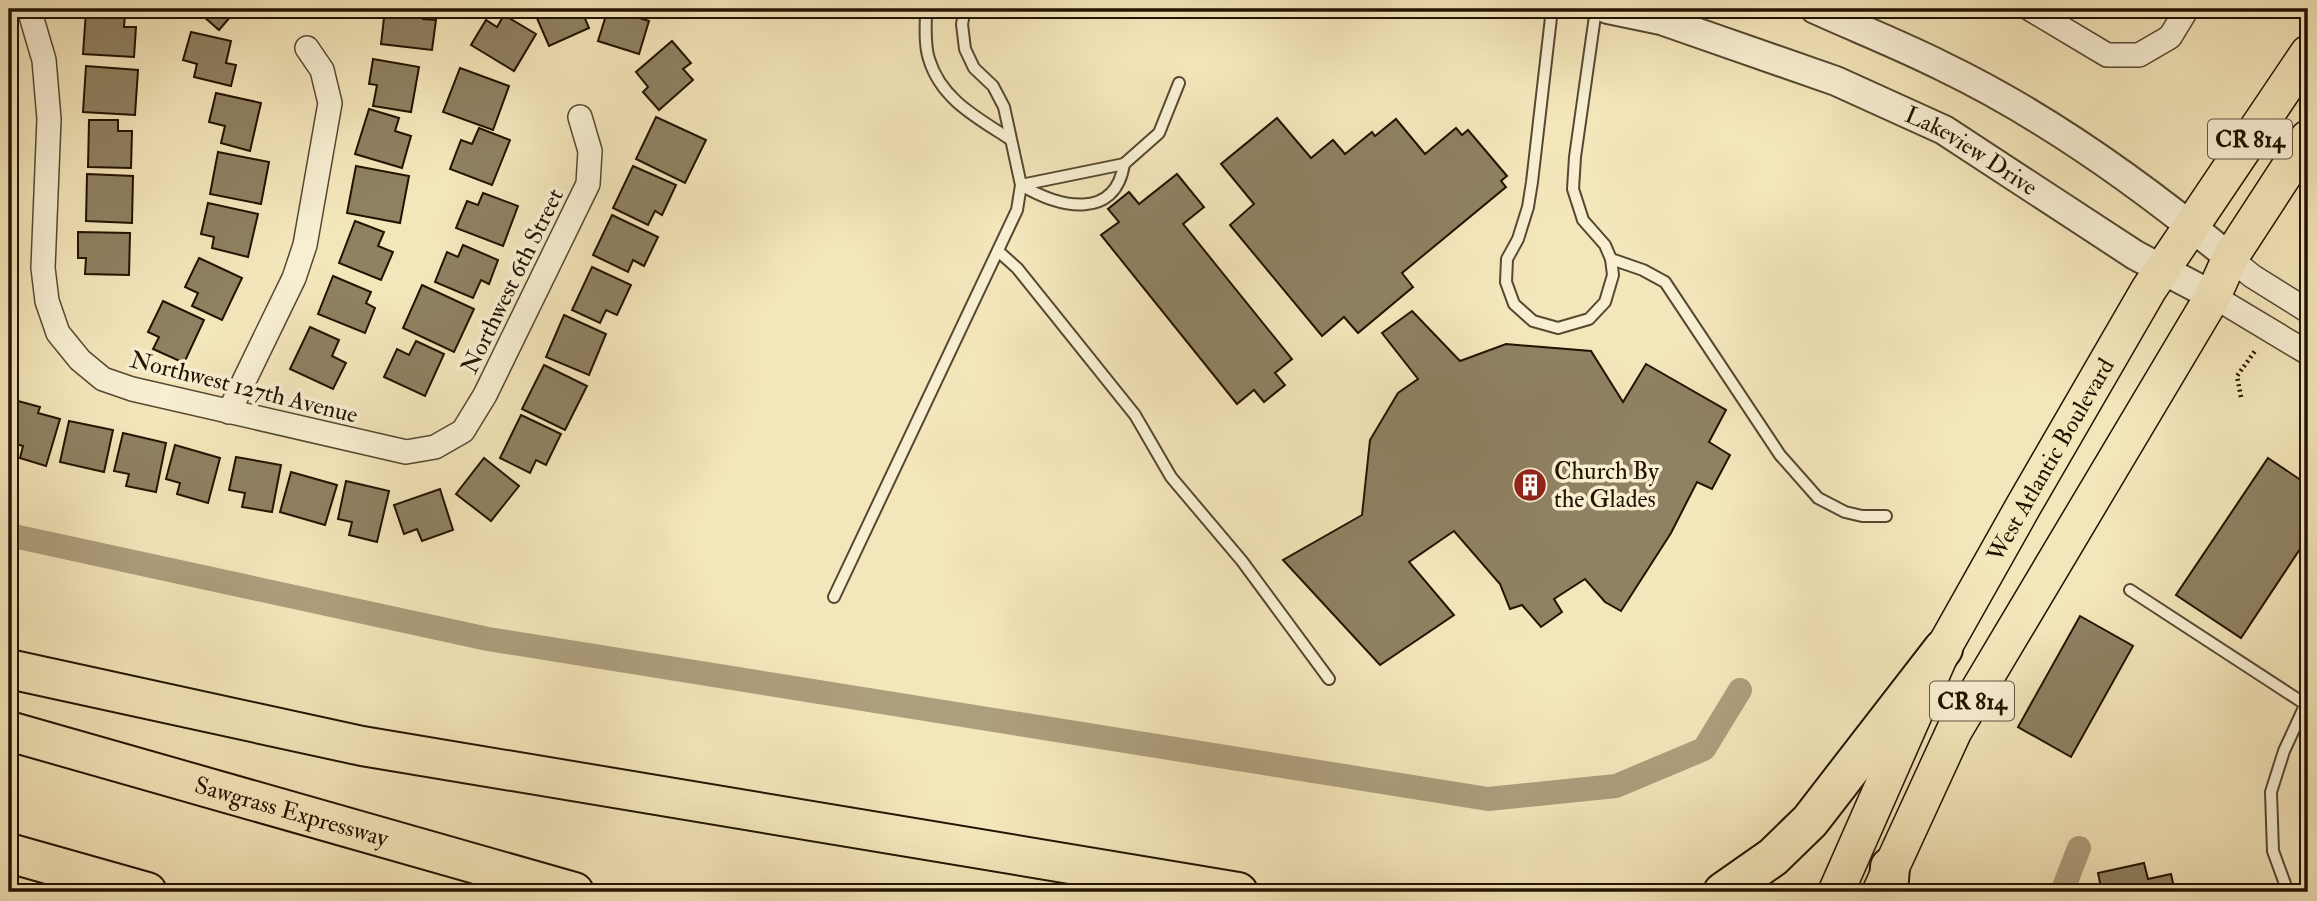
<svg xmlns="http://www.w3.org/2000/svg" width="2317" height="901" font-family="'IM FELL Double Pica',serif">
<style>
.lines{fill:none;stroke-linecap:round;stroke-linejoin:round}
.canal{stroke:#ad9e7c;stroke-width:24}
.building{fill:#8f8162;stroke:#221301;stroke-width:2}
.service-casing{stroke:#564830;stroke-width:14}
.minor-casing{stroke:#564830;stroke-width:26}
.tertiary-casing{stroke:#564830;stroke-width:32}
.primary-casing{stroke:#221301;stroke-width:38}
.motorway-casing{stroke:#221301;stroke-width:42}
.path{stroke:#221301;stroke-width:4.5;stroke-dasharray:2 3.5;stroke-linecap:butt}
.service{stroke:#f8efd3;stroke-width:10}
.minor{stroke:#f8efd3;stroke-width:23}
.tertiary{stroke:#f8efd3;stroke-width:28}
.primary{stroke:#f4e6bb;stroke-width:35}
.motorway{stroke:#f4e6bb;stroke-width:38}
.labels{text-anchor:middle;stroke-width:7;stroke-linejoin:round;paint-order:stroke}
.shield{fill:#f8efd3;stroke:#625540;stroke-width:2}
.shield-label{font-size:23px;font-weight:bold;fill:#221301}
.street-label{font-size:24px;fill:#221301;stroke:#f8efd3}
.poi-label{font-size:24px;fill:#221301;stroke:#f8efd3;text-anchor:start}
</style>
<rect width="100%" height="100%" fill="#f4e6bb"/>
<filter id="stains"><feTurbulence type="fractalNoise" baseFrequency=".00286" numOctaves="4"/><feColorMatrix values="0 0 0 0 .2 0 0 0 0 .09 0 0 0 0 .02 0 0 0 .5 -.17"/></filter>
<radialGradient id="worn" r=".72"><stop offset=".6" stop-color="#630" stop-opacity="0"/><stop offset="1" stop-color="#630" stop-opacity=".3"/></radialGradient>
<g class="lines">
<g class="canal">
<polyline points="9,535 488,639 1488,799 1616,786 1704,749 1740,690"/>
<polyline points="2062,892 2079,848"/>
</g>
</g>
<g class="building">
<polygon points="195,9 237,9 219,30"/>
<polygon points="385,9 425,9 423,19 436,20 432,50 381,44"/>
<polygon points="533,9 581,9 589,28 549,46"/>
<polygon points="608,9 638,9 636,17 649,21 639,54 598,41"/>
<polygon points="86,11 125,14 124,27 136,27 134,57 83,54"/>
<polygon points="504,15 536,34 514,71 471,45 486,20 497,27"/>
<polygon points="191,32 231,41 226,63 236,65 231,86 194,77 197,64 183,60"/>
<polygon points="672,41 691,63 683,69 693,80 659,110 643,92 648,87 636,72"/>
<polygon points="373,59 419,67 411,112 373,106 377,85 369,84"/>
<polygon points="86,66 138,70 135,115 83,112"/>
<polygon points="460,68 509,86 493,130 443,112"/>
<polygon points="216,93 261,103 250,151 221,143 225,126 209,122"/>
<polygon points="369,109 399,118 395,131 411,136 402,168 355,154"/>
<polygon points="656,117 706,140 685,183 636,159"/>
<polygon points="1277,118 1311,158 1333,140 1345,154 1372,132 1375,136 1396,119 1425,154 1456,128 1462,135 1468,130 1507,176 1501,181 1506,187 1402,273 1413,287 1358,333 1344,317 1322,336 1230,225 1254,204 1221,164"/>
<polygon points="89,120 118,120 118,131 132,131 131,168 88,167"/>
<polygon points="479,128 510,140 492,185 450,169 461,140 472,144"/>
<polygon points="218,152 269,162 261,204 210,194"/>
<polygon points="356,166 409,176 400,223 347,213"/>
<polygon points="633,166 676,185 662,215 655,211 648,225 613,208"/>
<polygon points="87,174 133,176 132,223 86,221"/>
<polygon points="1177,174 1204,207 1183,224 1292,359 1275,373 1285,385 1264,402 1254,390 1237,404 1101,235 1119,222 1108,209 1129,192 1139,204"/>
<polygon points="483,193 518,206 503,246 456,228 467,201 478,205"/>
<polygon points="208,203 258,214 248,257 212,248 214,237 201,234"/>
<polygon points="612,215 658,237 644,266 633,260 628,272 593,255"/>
<polygon points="355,221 384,232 378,246 393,252 381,280 339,263"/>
<polygon points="78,232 130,233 129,275 85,274 86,258 78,258"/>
<polygon points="463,245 498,260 489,284 481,280 473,298 435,282 447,252 458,257"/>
<polygon points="199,258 242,278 222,320 192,306 198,293 185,287"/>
<polygon points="592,267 631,285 617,315 606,310 600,323 572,310"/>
<polygon points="333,276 371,292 366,303 375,308 365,333 318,314"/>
<polygon points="422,285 474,309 454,352 403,328"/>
<polygon points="163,301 204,320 184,363 153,349 159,337 148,332"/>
<polygon points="1412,311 1460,361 1506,344 1591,351 1623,402 1646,364 1726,410 1709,442 1730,455 1712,489 1697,482 1671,533 1621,611 1605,602 1585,579 1554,599 1562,612 1541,627 1522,605 1510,609 1500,584 1454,531 1409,562 1454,615 1380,665 1283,560 1362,515 1370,440 1398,393 1418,379 1382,333"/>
<polygon points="564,315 606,334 589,375 546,357"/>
<polygon points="310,327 339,340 332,356 346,363 333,389 290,369"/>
<polygon points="416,341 444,354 425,396 384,377 397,349 409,355"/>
<polygon points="544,365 587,386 565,430 522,409"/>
<polygon points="18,401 40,407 38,413 60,419 46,466 20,458 23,446 9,442"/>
<polygon points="521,415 561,434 546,465 536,460 530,473 500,458"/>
<polygon points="69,421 113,430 104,472 60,462"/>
<polygon points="123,433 166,443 156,492 126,486 129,474 114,471"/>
<polygon points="175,445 220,458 208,503 177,494 180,483 166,479"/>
<polygon points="236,457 281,465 272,512 242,507 245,493 229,490"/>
<polygon points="484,458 519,486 491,521 456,494"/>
<polygon points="2268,458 2308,485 2308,537 2241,638 2176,595"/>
<polygon points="291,472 337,485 325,525 280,512"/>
<polygon points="346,481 389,491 377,542 349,535 352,522 338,519"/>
<polygon points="440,489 453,530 422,541 417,529 404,534 394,505"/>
<polygon points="2080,616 2133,646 2071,757 2018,727"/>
<polygon points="2144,863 2148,879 2171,874 2175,892 2102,892 2098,873"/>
</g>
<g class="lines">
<g class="service-casing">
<g id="service">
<path d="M926,9C926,24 924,44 929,59C941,99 976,117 1010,139"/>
<polyline points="1552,9 1532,182 1528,207 1518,239 1507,259 1506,282 1514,304 1533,321 1558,328 1589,319 1605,302 1613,275 1611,259 1605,245 1583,220 1573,189 1575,157 1596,9"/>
<polyline points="1021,185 1124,164 1159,133 1179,83"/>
<path d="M1021,185C1058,207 1115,222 1124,164"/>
<polyline points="998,251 1017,268 1135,415 1171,477 1242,561 1329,679"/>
<polyline points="1611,259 1643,270 1665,282 1780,455 1818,498 1845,512 1862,516 1886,516"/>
<polyline points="2130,590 2305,704"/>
<polyline points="834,597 1017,210 1021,185 1004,107 993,86 974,68 965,49 962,24 965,9"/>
<polyline points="2288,892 2273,851 2271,792 2284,751 2308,699"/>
</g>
</g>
<g class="minor-casing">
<g id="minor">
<polyline points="29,9 44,60 49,119 43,268 47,301 58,333 80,360 103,379 132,389 406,452 435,447 463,431 485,395 588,184 590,151 580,117"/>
<polyline points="2030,9 2107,55 2139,55 2170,37 2187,9"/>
<polyline points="2230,258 2252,276 2308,311"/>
<polyline points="2213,296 2308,353"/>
<polyline points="229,412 294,278 305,245 330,103 322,70 307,48"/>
</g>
</g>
<g class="tertiary-casing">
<g id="tertiary">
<path id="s1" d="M1608,9L1661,20L1836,81L1944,130L2135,255L2213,296"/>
<path d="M1815,9C1857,28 1900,45 1942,66C2046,116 2142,185 2230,258"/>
</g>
</g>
<g class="primary-casing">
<g id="primary">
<path id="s2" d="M1836,892L1943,649L2024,505L2149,289L2308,53"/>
<polyline points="1880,892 1954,731 2213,296 2230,258 2308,138"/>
</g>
</g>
<g class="motorway-casing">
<g id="motorway">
<polyline points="9,669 362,746 1238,892"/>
<path id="s3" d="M9,731L574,892"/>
<polyline points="9,853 147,892"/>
<polyline points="1723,892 1773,857 1810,821 1943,649"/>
<polyline points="1888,892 1890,867"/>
</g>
</g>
<polyline class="path" points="2241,397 2237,376 2255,351"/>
<use href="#service" class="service"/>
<use href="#minor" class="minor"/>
<use href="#tertiary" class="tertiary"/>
<use href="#primary" class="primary"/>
<use href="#motorway" class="motorway"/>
</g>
<defs>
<g id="building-disc" transform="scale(1.75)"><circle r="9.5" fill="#8f2418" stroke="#f8efd3"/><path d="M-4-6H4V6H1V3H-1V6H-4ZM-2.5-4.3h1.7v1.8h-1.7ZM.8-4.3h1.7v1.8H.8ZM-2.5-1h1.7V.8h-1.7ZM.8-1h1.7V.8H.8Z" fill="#fff"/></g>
</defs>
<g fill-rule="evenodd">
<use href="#building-disc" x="1530" y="485"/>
</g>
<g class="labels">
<g class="shield">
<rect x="2208" y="119.5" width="84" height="39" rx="5"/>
<rect x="1930" y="681.5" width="84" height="39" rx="5"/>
</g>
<g class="shield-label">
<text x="2250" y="147">CR 814</text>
<text x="1972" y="709">CR 814</text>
</g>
<g class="street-label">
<text dy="8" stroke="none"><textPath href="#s1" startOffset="392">Lakeview Drive</textPath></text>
<text transform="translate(512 281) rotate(-64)" y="8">Northwest 6th Street</text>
<text transform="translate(244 387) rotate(14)" y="8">Northwest 127th Avenue</text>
<text dy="8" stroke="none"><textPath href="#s2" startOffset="483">West Atlantic Boulevard</textPath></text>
<text dy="8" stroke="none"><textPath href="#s3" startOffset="294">Sawgrass Expressway</textPath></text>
</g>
<g class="poi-label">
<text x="1554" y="479">Church By<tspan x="1554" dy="28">the Glades</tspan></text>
</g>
</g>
<rect width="2317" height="901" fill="none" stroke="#f4e6bb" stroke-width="35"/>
<rect x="10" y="10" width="2296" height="880" fill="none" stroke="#221301" stroke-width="3.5"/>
<rect x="18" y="18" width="2282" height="866" fill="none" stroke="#221301" stroke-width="2"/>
<rect width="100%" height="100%" filter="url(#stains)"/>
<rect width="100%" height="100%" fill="url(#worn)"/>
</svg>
